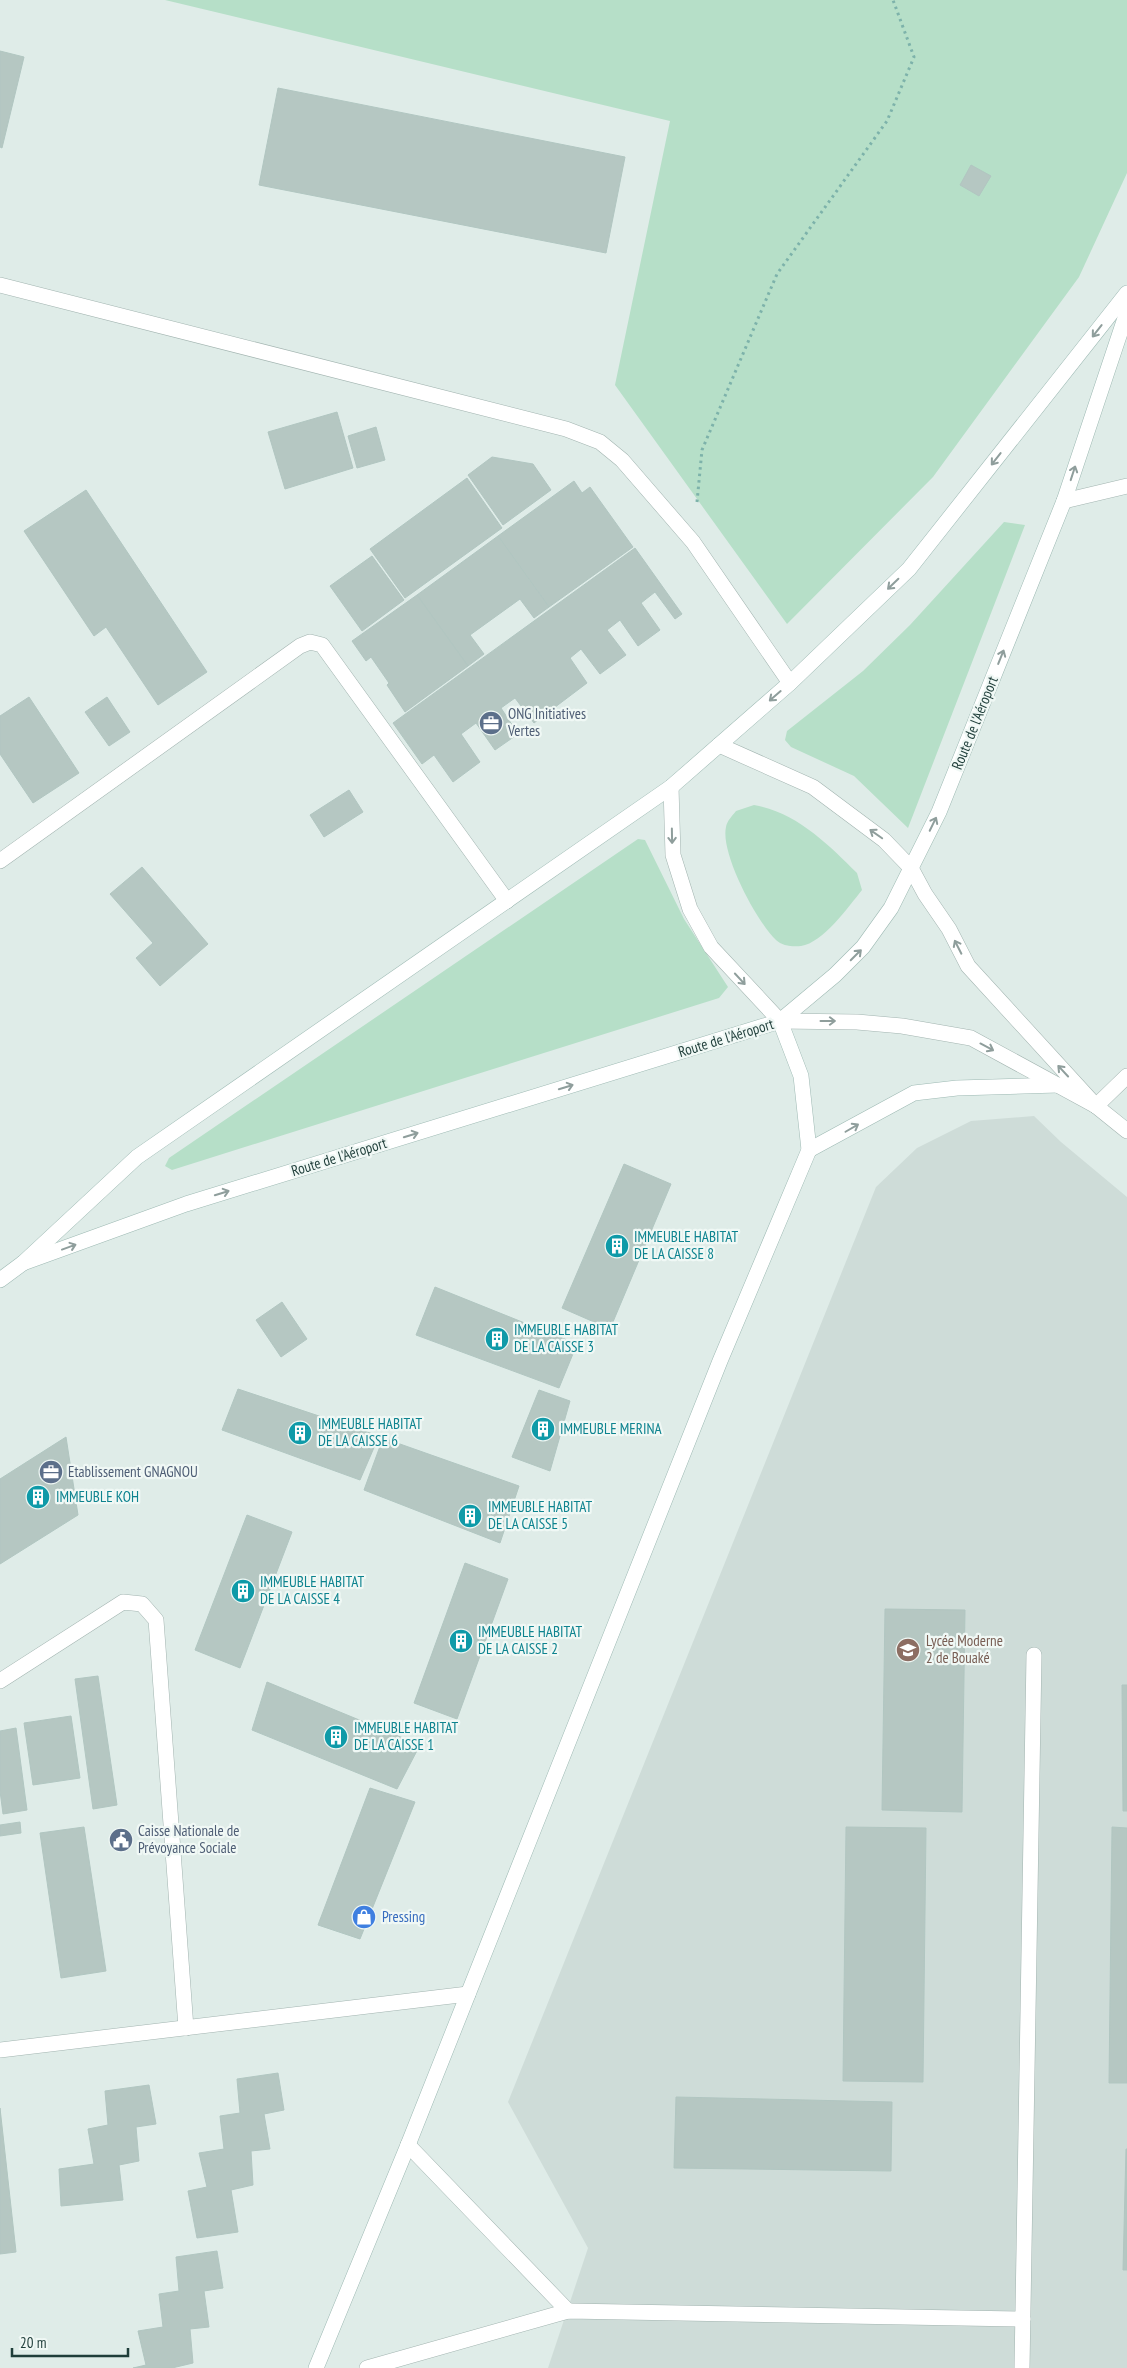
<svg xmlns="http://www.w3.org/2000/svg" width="1127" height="2368" font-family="'PT Sans Narrow',sans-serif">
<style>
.built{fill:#cedcd8}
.green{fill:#b6dfc8}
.building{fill:#b5c7c2;stroke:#b1c6c1}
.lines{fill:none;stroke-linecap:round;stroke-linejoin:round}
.service-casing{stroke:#a2b4b0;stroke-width:16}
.minor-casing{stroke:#a2b4b0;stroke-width:16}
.tertiary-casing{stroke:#a2b4b0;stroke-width:16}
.secondary-casing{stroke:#9db9b3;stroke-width:16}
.path{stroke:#7db2aa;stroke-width:3;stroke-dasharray:2.5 4;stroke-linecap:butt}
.service{stroke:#fff;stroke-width:15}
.minor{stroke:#fff;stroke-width:15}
.tertiary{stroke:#fff;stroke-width:15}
.secondary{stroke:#fff;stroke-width:15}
.oneway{stroke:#8f9e9c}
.labels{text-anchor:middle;stroke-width:4.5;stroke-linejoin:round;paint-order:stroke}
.service-label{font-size:15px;fill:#4e5e75;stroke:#f0f8f5;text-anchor:start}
.street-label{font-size:15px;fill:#1f3e3a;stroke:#f0f8f5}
.culture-label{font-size:15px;fill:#0d838f;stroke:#f0f8f5;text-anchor:start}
.education-label{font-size:15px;fill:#785e54;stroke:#f0f8f5;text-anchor:start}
.shop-label{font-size:15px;fill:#366cbe;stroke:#f0f8f5;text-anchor:start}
</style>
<rect width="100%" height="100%" fill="#dfece8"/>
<polygon class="built" points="1034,1116 1061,1142 1127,1197 1127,2368 548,2368 588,2248 508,2102 876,1187 917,1148 971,1121"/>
<g class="green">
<polygon points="165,0 1127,0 1127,173 1079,277 933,477 787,624 615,385 670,121"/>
<polygon points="1004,522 1025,525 908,828 854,776 791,747 785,740 787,731 863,671 910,625"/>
<path d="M754,805C796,812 828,844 857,873L862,890C849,906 823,943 801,946C793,947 782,946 776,940C757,922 720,853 726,827C727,821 732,816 736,811Z"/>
<polygon points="638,839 645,840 684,919 728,987 719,998 172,1170 165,1166 169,1158"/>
</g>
<g class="building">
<polygon points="0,51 24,57 2,148 0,147"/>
<polygon points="278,88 625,157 606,253 259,185"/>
<polygon points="971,165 991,176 979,196 960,185"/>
<polygon points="337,412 353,468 285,489 268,432"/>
<polygon points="376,427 385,460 357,468 348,436"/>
<polygon points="492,457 533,464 551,490 503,525 468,475"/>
<polygon points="467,478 502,528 405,598 370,549"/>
<polygon points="574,481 582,493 590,487 633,547 549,607 498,536"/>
<polygon points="86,490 207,672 158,705 106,627 94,636 24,531"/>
<polygon points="498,536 549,607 534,618 520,599 470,635 484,654 468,666 417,595"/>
<polygon points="635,548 682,614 675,619 655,592 641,603 660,630 638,646 620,620 607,630 626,655 600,674 581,649 570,658 587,683 534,723 515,698 501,708 518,734 495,750 476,723 461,734 480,762 453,782 434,755 422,764 393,723"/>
<polygon points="372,556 404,600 362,631 330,586"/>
<polygon points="417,595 468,666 405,712 387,685 389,683 371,657 366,661 352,641"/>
<polygon points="29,697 79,773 33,803 0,754 0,716"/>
<polygon points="107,697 130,732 109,746 85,712"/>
<polygon points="349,790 363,812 324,837 310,815"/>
<polygon points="142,867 208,944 160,986 136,958 153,943 110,894"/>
<polygon points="624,1164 671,1184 610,1329 562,1308"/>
<polygon points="435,1287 577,1344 559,1388 416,1335"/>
<polygon points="282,1302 307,1339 281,1357 256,1320"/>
<polygon points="238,1389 379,1436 360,1480 222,1430"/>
<polygon points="539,1390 570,1401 550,1471 512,1457"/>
<polygon points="66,1437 78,1515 0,1564 0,1479"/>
<polygon points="383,1438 519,1486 500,1543 364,1490"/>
<polygon points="247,1515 292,1532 240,1668 195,1650"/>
<polygon points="465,1563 508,1579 457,1719 414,1703"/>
<polygon points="885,1609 965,1610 962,1812 882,1810"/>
<polygon points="98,1676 117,1805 93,1809 75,1679"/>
<polygon points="267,1682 420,1745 397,1789 252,1730"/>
<polygon points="1122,1685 1127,1685 1127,1811 1123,1811"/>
<polygon points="71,1716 80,1778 33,1785 24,1723"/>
<polygon points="16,1728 27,1810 3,1814 0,1791 0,1731"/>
<polygon points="370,1788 415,1802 360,1939 318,1925"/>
<polygon points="20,1822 21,1833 0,1836 0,1825"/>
<polygon points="84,1827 106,1971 61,1978 40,1833"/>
<polygon points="846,1827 926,1828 923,2082 843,2081"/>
<polygon points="1112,1827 1127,1828 1127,2083 1109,2083"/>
<polygon points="278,2073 284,2110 264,2114 270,2149 251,2151 253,2185 231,2190 238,2232 197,2238 188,2191 207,2187 199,2153 224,2149 220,2116 240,2113 237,2079"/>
<polygon points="149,2085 156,2124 136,2127 139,2161 119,2165 123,2200 61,2206 59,2169 94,2164 88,2129 108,2125 105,2091"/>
<polygon points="676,2097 892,2102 891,2171 674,2168"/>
<polygon points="0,2108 16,2252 0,2254"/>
<polygon points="1126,2149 1127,2149 1127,2270 1123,2270"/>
<polygon points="217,2251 223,2288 204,2291 209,2327 190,2329 193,2363 172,2368 133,2368 146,2365 138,2331 163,2327 159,2294 179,2291 176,2257"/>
</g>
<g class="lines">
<g class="service-casing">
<g id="service">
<polyline points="408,2145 568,2311"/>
<polyline points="367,2368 568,2311 1023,2319"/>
<polyline points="1022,2368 1034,1655"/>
</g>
</g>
<g class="minor-casing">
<g id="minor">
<polyline points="0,285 566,429 600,442 622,460 693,542 790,683"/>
<polyline points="1064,501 1127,486"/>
<polyline points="0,861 300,646 310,642 322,645 507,901"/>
<polyline points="1096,1106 1127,1076"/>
<polyline points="0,1681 123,1602 142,1604 156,1620 186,2028"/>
<polyline points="0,2050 468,1994"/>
</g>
</g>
<g class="tertiary-casing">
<g id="tertiary">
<polyline points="719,745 813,787 884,840 911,868 925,894 949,929 968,966 1096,1106 1127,1131"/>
<polyline points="671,787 673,855 690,909 711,947 780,1021 857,1022 902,1026 971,1038 1096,1106"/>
</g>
</g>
<g class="secondary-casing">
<g id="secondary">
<polyline points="809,1150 914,1093 957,1088 1058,1085"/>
<polyline points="23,1263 186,1204 780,1021 835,975 863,947 891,908 939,812 1064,501 1127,312"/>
<polyline points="0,1280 23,1263 137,1157 671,787 790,683 909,569 1127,293"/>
<polyline points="316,2368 408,2145 720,1361 809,1150 801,1076 780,1021"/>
</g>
</g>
<polyline class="path" points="697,502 702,450 777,274 887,121 914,57 893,0"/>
<use href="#service" class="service"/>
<use href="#minor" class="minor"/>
<use href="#tertiary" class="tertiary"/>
<use href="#secondary" class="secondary"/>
</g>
<defs><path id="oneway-shaft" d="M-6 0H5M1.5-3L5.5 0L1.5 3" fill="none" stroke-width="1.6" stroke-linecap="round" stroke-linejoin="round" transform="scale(1.25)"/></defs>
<g class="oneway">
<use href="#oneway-shaft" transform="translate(1097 331) rotate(128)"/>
<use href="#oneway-shaft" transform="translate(996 459) rotate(128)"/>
<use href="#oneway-shaft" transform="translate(1073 473) rotate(-72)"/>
<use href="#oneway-shaft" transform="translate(893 584) rotate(136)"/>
<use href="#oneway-shaft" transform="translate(1001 657) rotate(-68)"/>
<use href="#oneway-shaft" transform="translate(775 696) rotate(139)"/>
<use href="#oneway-shaft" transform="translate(933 824) rotate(-64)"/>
<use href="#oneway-shaft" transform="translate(876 834) rotate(-145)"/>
<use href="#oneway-shaft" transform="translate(672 836) rotate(89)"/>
<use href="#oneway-shaft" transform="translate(958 947) rotate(-117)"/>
<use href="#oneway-shaft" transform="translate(856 955) rotate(-45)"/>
<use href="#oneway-shaft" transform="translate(740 979) rotate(47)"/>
<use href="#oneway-shaft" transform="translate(828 1021)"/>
<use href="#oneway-shaft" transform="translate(987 1047) rotate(28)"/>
<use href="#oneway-shaft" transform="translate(1063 1071) rotate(-133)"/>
<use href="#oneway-shaft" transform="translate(566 1087) rotate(-17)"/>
<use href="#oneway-shaft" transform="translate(852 1128) rotate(-30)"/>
<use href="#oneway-shaft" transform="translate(411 1135) rotate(-17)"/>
<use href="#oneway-shaft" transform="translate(222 1193) rotate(-17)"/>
<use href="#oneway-shaft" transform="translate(69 1247) rotate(-20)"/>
</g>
<defs>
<g id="office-disc" transform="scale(1.25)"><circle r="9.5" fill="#5c6f8a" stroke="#f0f8f5"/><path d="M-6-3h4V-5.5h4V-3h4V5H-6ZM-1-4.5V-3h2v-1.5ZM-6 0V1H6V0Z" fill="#fff"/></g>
<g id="building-disc" transform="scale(1.25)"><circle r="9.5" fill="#0f9aa8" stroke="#f0f8f5"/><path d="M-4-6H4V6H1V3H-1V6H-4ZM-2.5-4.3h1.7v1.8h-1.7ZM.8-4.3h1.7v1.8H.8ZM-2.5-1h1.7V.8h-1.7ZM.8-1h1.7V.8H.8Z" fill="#fff"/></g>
<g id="school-disc" transform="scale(1.25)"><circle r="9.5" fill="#8d6e63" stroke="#f0f8f5"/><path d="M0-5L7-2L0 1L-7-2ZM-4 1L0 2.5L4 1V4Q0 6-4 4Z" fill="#fff"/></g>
<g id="civic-disc" transform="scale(1.25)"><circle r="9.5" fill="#5c6f8a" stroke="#f0f8f5"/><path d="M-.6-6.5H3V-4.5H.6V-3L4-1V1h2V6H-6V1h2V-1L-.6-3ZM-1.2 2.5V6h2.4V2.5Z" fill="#fff"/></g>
<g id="shop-disc" transform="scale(1.25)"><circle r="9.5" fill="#3f7fe0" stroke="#f0f8f5"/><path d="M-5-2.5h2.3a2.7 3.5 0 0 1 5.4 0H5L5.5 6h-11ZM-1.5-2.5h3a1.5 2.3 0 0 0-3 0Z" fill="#fff"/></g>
</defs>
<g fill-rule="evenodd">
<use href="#office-disc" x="491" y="723"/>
<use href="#building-disc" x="617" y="1246"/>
<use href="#building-disc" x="497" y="1339"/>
<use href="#building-disc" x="543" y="1429"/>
<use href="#building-disc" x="300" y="1433"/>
<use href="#office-disc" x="51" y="1472"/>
<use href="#building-disc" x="38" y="1497"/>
<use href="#building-disc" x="470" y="1516"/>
<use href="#building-disc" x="243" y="1591"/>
<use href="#building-disc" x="461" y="1641"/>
<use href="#school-disc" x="908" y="1650"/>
<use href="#building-disc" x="336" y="1737"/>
<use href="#civic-disc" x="121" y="1840"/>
<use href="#shop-disc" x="364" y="1917"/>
</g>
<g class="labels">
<g class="service-label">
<text x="508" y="719">ONG Initiatives<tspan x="508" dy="17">Vertes</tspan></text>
<text x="68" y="1477">Etablissement GNAGNOU</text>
<text x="138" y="1836">Caisse Nationale de<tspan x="138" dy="17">Prévoyance Sociale</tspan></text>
</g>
<g class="street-label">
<text transform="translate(975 723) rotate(-68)" y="5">Route de l'Aéroport</text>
<text transform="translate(726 1038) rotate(-17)" y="5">Route de l'Aéroport</text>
<text transform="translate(339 1157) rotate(-17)" y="5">Route de l'Aéroport</text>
</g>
<g class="culture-label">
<text x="634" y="1242">IMMEUBLE HABITAT<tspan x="634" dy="17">DE LA CAISSE 8</tspan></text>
<text x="514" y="1335">IMMEUBLE HABITAT<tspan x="514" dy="17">DE LA CAISSE 3</tspan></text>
<text x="318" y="1429">IMMEUBLE HABITAT<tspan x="318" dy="17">DE LA CAISSE 6</tspan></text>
<text x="560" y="1434">IMMEUBLE MERINA</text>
<text x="56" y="1502">IMMEUBLE KOH</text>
<text x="488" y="1512">IMMEUBLE HABITAT<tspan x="488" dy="17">DE LA CAISSE 5</tspan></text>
<text x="260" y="1587">IMMEUBLE HABITAT<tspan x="260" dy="17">DE LA CAISSE 4</tspan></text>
<text x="478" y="1637">IMMEUBLE HABITAT<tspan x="478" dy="17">DE LA CAISSE 2</tspan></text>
<text x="354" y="1733">IMMEUBLE HABITAT<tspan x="354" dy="17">DE LA CAISSE 1</tspan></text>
</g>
<g class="education-label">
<text x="926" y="1646">Lycée Moderne<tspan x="926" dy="17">2 de Bouaké</tspan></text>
</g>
<g class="shop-label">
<text x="382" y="1922">Pressing</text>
</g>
</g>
<path d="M12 2348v8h116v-8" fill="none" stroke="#1f3e3a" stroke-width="2.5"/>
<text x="20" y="2348" font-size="15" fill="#1f3e3a" stroke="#f0f8f5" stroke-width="4" paint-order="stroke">20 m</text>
</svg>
